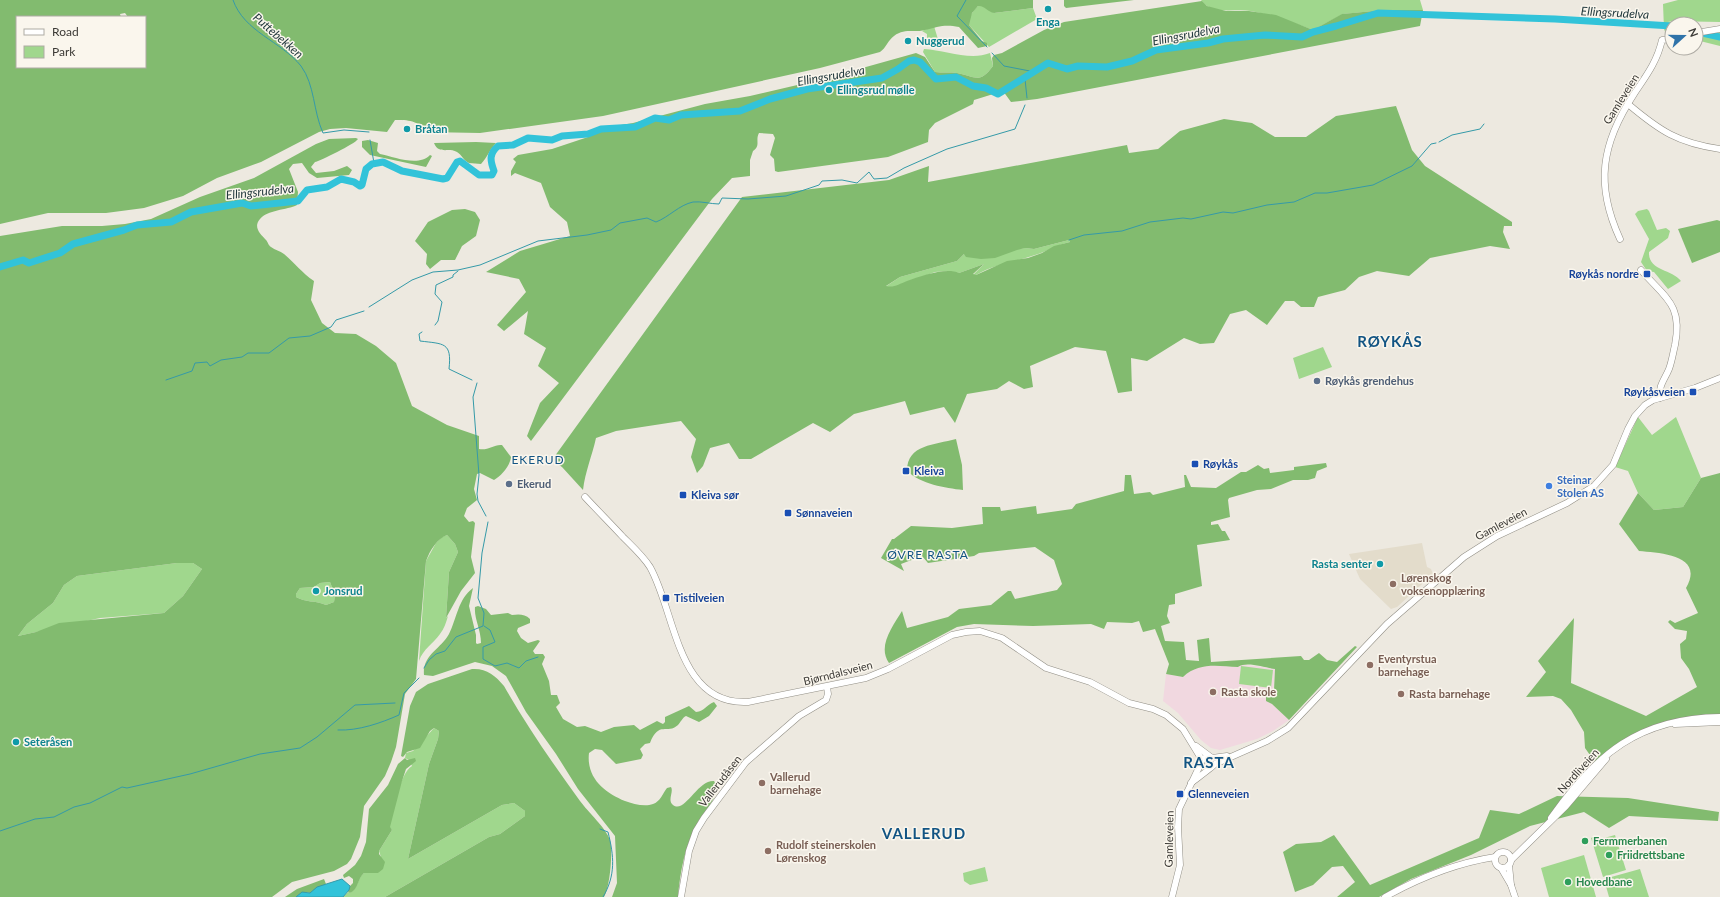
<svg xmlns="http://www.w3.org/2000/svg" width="1720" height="897" font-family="Lato,sans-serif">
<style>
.built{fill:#e3dccb}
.education{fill:#f1d8e0}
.green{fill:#a0d78d}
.forest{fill:#82bb6f;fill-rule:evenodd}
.water{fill:#32c3d9;stroke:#359aa8}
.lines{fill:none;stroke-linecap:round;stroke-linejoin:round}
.stream{stroke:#359aa8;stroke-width:1}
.river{stroke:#32c3d9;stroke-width:7}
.secondary-casing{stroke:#918e85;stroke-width:7}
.secondary{stroke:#fff;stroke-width:6}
.culture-dot{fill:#0f9aa8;stroke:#faf6ed;stroke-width:1.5}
.transit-dot{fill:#1a4fb4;stroke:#faf6ed;stroke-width:1.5}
.service-dot{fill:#5c6f8a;stroke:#faf6ed;stroke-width:1.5}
.shop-dot{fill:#3f7fe0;stroke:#faf6ed;stroke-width:1.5}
.education-dot{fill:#8d6e63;stroke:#faf6ed;stroke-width:1.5}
.leisure-dot{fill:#2e9e5b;stroke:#faf6ed;stroke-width:1.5}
.labels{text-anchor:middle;stroke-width:3;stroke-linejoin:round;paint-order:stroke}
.culture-label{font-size:11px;font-weight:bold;fill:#0d838f;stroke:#faf6ed;text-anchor:start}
.street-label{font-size:11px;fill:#3c3a36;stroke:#faf6ed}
.transit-label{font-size:11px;font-weight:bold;fill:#164399;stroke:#faf6ed;text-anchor:start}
.service-label{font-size:11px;font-weight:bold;fill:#4e5e75;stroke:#faf6ed;text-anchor:start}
.shop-label{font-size:11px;font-weight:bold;fill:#366cbe;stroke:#faf6ed;text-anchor:start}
.education-label{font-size:11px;font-weight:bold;fill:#785e54;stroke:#faf6ed;text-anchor:start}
.leisure-label{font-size:11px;font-weight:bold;fill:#27864d;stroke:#faf6ed;text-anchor:start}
.water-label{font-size:12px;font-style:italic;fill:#22393d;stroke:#faf6ed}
.neighbourhood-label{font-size:12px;letter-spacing:1px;fill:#125483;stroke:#faf6ed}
.district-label{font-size:15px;font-weight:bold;letter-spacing:1px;fill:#125483;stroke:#faf6ed}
</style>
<rect width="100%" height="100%" fill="#ede9e0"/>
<polygon class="built" points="1422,543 1427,567 1431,569 1433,574 1397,607 1391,609 1360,579 1349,554"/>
<polygon class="education" points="1207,665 1238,667 1241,665 1255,666 1275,669 1272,704 1289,720 1273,731 1257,739 1220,750 1211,748 1201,740 1178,713 1163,701 1166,674 1183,677 1192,669"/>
<g class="green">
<path d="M1201,0H1420L1423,10H1384L1343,14L1313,30C1293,22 1272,15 1251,11C1235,8 1212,16 1201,0Z"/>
<polygon points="1678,0 1720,0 1720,22 1668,21 1683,24 1672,24 1672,35 1666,34 1664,29 1663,4"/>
<path d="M981,5L994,13L1033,8L1037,19L989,47L969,25C968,17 973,11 978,6Z"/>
<polygon points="934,26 940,46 927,45 927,34 922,31"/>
<polygon points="1720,32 1720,46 1696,40 1697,37"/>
<path d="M924,49C945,50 970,61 990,53L993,66C979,85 975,76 957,73C950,72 942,73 935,72L923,52Z"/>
<path d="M1647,209L1649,211L1657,230L1666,228L1670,231L1668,238L1649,252C1648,271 1672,269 1681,281L1668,289L1654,272L1647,271L1641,262L1649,239L1635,214L1638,211Z"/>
<path d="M1069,240L1070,242C1056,245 1048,251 1035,255C1015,262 995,264 976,275H973L984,264L959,273L947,271L935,272L895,287H885L900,277L957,261L964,254L1025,248L1034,249Z"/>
<polygon points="1323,347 1332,367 1299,379 1293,358"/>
<polygon points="1638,417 1652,435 1676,417 1701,478 1683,507 1654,510 1638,493 1628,471 1615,467"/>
<path d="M447,535L455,544L458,552L449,572L446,618L448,616C446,623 444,629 440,634C433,644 423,649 419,661L426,561L436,543L442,537Z"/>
<polygon points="177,563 193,563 202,569 183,596 164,613 100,618 18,636 27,624 53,603 64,585 77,576"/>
<path d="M330,582L335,595L334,602L326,605C315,600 306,603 296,597V594L300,588L314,587L320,583Z"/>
<polygon points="1241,666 1273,670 1271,688 1239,684"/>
<path d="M434,728L439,731L438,739L429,764L408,859L502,805L514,803L525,811V816L500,834L489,837L385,897H343L348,892L350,893C360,886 356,880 364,873H378L381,857L379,851L392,830L389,827C394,811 399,774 412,766L409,760L405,758L406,753L413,751Z"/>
<polygon points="1615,835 1626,870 1603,877 1591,838 1595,836 1597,840"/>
<polygon points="1584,855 1596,897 1549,897 1541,868"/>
<polygon points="985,867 988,881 970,885 964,881 963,873"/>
<polygon points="1640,869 1649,897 1609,897 1604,879"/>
</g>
<g class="forest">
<path d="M0,0H1033V8L994,13C988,12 984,5 978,6L972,13L969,25L982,41L987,43V46L978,48L959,27C944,24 938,27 925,30C914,33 905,28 894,36C888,40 886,48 880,52L820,68L603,116L480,133L426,132C418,120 408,120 395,120L387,132L346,128L330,129L319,132L261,162L217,178L183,196L144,208L106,213H48L0,224ZM125,13L128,17H145V67H17V17H121L120,14Z"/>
<polygon points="1064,0 1134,0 1066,8 1064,6"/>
<path d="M1202,1L1207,6L1226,11H1249L1276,15L1313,30L1342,14L1384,10H1423L1420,26L1037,99L1011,102L1003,91L974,100L973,104L935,123L929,130L928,142L888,157L778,172L775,171L774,159L770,155L775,138L773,134L759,133C755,140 761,146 753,151L750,160V176L732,178L712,199L531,441L527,436L540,403L559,383L538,366L546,348L524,334L528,311L504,331L497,325L526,292L519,279L486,272L520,251L570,236L567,222L550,207L541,183L515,173L511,176V171L516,162L513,159L518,155L552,149L588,137L609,127L633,123L705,104L750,96L823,79L916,53L925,57L935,72C942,73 950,72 957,73C975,76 979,85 993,66L992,58L994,55L1002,53L1044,30L1064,22Z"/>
<path d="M1396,106L1412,150L1425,166L1512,222V226H1504L1503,232L1510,249L1490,246L1430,258L1409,276L1377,271L1359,277L1345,290L1318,297L1314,307H1301L1294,301H1285L1267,325L1246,310L1230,314L1214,343L1200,344L1184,338L1147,361L1131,358L1132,391L1118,393L1106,351L1075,347L1030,366L1033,387L1024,389L1009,381L997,389L967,394L955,423L944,407L910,415L905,401L854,414L830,432L813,423L751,459H739L729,443L710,448L703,466L697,473L691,457L696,439L681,421L616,431L596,438C592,456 585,472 583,490L562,467L552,460L742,197L889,180L929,166L928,182L1127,145L1129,153L1158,149L1180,131L1224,119L1252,123L1275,137H1306L1336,116ZM1069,240L1070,242L1054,246L1042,253L1028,258L1007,261L976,275L973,274L984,264L959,273C946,267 921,276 907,281C899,284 894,288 886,286L900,277L957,261L964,254L966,257L981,259L995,258L1017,250L1025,248L1034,249Z"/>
<path d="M356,138L358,139C355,144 320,161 315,162L311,167L316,173L334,171L347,166L352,170L349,175L317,178L309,173L302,163L293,164L289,169L298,192L297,205C287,210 267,210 260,219C253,227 260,234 266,240C268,242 268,245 271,247C275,250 280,251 284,254C295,263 302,273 314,281L311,300L322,323L335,333L356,334L376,346L396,363L412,406L447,425L479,436V449C488,451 494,444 502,445L511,457C510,466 501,476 494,480L480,473L477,474L474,489L477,500L467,508L464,516L469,522L473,521L475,523L471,557L475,573L461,591L446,618L449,572L458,552L455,544L447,535C437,539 430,550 426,561L416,679L405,694L396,747L391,762L385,776L364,806L360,837L351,859L347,864L334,871L292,882L272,897H0V236L62,226H102L125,224L151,219L200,197L254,178L316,144L329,139ZM177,563H193L202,569L183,596L164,613L59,623L36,632L18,636L27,624L53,603L64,585L77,576ZM330,582L335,595L334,602L326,605C315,600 306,603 296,597V594L300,588L314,587L320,583Z"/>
<path d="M368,140L378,143L377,151L380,154C394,157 419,167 430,155L432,156L426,167L370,155L362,147V141Z"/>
<path d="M476,142L496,143C490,149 487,158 481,164L469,163C463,160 462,155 457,152C448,147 439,155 434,143Z"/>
<polygon points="465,209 475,212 480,220 476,236 462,246 455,260 441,260 430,269 426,264 427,254 415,241 428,222 452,210"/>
<polygon points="1717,220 1720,221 1720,252 1692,263 1678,229"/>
<path d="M956,439L962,465L963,490C945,488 921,484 907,471C907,444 935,445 956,439Z"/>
<path d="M1326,463L1327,467L1317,471L1315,478L1308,480H1293L1271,489L1257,490L1229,498L1228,500L1230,517L1211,522V525L1218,524L1222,531H1225L1230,540L1197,545L1202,586L1175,594V604L1169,605L1167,616L1170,623L1161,626L1165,641L1184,642L1186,660L1199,661L1197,640L1209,638L1211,662L1301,656L1304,660H1309L1319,653L1327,660L1337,662L1355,646L1357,647L1289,720L1272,704L1266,701V695L1274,690L1275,669C1265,668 1247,661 1238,667C1217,666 1199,662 1183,677L1166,674L1169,664L1155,629L1143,632L1139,621L1132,623L1107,622L1104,629L1091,624L1033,626L974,624L957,627L889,663C877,646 893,626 902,611L907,628L948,617L959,609L991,605L1008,591H1011L1015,599L1057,590L1062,584L1054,560L1035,547L979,553L974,556L928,563L922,556L901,564L904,571L881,558L892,539H894L911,526L952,528L983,524L982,507H1000L1001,511L1036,506L1037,514L1072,509L1076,504L1124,491L1125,475H1131L1134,494L1150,492L1153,495L1185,487L1184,475H1186L1191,487L1216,488L1241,472H1246L1258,465L1264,469L1269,468L1270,473L1294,470V467Z"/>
<path d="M1720,473V716L1675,722L1639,735L1597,765L1585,748L1584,732L1571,710L1561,699L1553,696L1526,697L1546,672L1538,661L1574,618L1571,683L1646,716L1697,687L1689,669L1681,658L1680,644L1686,639L1687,631L1675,629L1668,622L1670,620L1675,623L1698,613L1686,588C1705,555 1661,553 1639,551L1619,524L1638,493L1654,510L1683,507L1701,478Z"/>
<path d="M473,588L469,606L476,635V643L477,644L481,643C481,629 474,619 475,607L478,606L486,609L491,615L508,613L512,615C519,614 525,614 530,619V623L518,628L517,631L521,638L528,643L538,640L540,641L533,651L535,654H543L545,657L542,664L549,681L551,695H557L560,703L556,707L563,719L577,727L585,726L601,732L614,727L634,725L640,730L657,721L663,724L665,722V717L689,706L696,712C705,711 706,705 714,702L717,706L709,716L699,722L686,716C682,718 681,722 678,725C667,735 659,720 650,743L645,744L640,749L643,755L641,759L616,764L602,750L595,749L589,753C586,778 605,793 625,801C633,804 645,807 653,804C660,802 663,793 667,788L671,787C674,792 667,800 673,805C685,814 697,780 714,781C723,793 704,812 698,822C685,844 680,873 678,897H612L617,883L615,836L578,789L556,754L526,712L506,676L492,666L475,662L433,676L424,675C422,655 441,649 449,634C457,618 458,599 473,588Z"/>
<path d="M472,669C486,668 495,675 504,686C527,726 553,764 580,801C588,812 606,828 610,840C613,852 610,887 604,897H385L489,837L500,834L525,816V811L514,803L502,805L408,859L429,764L438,739L439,731L434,728L430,731L420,748L407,752L403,757L401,756L410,706L416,692L428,684Z"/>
<path d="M405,758L407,760L415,758L416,761L406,769L402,781L390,827L392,830L379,851V854L385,862L383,869L378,873H364C357,879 359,889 350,893L348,892L350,886L353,883V879L349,876L344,878L343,875L355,865L361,856L366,842L369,809L388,785L398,764Z"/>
<polygon points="1557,796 1628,798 1719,812 1718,821 1629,816 1609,828 1584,812 1530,826 1471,855 1411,879 1379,897 1337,897 1355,882 1343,866 1332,867 1313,885 1295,892 1283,852 1296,844 1321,842 1334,835 1370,885 1479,838 1490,810 1519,814"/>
<polygon points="324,879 326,884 310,893 306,892 296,897 285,897 297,889"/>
</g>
<polygon class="water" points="342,879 350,886 349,890 343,897 296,897 302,892 310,893 317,887"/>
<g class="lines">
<g class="stream">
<path d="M233,0C244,32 281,41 301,66C315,85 313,111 323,133L344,130L369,132"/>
<polyline points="966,0 957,16 987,47"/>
<polyline points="992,53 1004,66 1035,72"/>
<polyline points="1025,79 1027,98"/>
<polyline points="370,140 374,163"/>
<polyline points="1439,142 1452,135 1480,129 1484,124"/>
<polyline points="1069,240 1084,235 1122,231 1150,222 1183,218 1191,219 1223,212 1233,213 1267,205 1294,202 1315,193 1327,193 1373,185 1412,166 1431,144 1436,143"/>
<path d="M369,307L412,280L433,272L458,270L480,265L538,241L587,235L611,230L620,223L647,218L656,222C669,217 679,205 693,202C701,201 711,204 719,204L722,198L748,199L786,196L819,185L822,181L842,180L857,183L869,172L874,179L887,178L904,168L947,149L1015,129L1025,105"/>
<polyline points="435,325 438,321 442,302 435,294 436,285 453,277 453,275 458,271"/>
<path d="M422,332L419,334L420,341C444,344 452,342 449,369L472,380"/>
<polyline points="166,380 192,371 195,363 207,362 210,366 221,360 242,357 248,353 269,353 289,338 310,336 331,327 336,320 364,311"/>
<polyline points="477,383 473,397 479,475 477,494 478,501 486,516"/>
<polyline points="484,626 490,630 495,642 483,647 483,659 495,666 507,663 519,668 526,661 538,657"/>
<polyline points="424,668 429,660 436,654 445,651 456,637 483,626 484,613 478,598 482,553 488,522"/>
<path d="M338,730C358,731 381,723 399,715L404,693L419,678"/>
<path d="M600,829L608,832C614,856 616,875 603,897"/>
<polyline points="0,831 35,819 54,817 74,807 90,803 122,787 127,788 190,774 260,754 300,748 317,737 355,705 395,703"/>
</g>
<g class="river">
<polyline points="1698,32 1720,37"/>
<path d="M0,267L23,260L29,263L60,253L73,244L124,230L137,225L171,222L191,212L242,203L251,206L298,201L307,190L327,187L341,179L354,182L360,186L362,185L366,169L372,164L383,162L402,171L443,179L447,178L457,162L460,161L479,175H492L494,171C490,160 489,154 498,146L513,145L528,138L552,140L562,136L588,134L601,129L635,127L655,118L669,120L681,115L740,111L770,99L807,89L882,78L898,69L909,61L914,60L920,62L936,79L956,77L973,86L986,88L998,94L1048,63L1067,69L1078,66L1107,67L1132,61L1156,50L1208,43L1223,39L1265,35L1302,37L1313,32L1336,26L1378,13L1555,19L1672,26"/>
</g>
<g class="secondary-casing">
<g id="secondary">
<polyline points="1696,33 1720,29"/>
<path d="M1628,104C1660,131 1678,143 1720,149"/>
<path d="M1620,239C1595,185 1601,144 1634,94C1646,76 1657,62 1662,40L1672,39"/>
<path d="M1641,270C1665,298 1683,304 1675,345C1673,353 1672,361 1669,369C1665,379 1658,386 1660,398"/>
<path d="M585,497C598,511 611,524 623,537C633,547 643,556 650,567C676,613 677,706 748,702L866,678L888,669L952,635L966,632L980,631L1002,638L1046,668L1090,682L1129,703L1153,709L1166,715L1183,729L1202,760"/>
<polyline points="1675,724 1720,722"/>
<polyline points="1196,746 1212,758 1227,756"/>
<path d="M1191,783C1196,779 1214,766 1215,764L1267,741L1288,728L1387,624L1464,557L1497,536L1567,503L1594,486L1613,465L1628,429L1635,416L1645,405L1653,400L1695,388L1720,378"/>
<path d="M1551,818C1596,754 1639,718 1720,717"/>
<circle cx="1503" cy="860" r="8"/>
<polyline points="1511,860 1566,806 1606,759"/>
<polyline points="1509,865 1511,885 1515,897"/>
<polyline points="1501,868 1511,885"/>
<polyline points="681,897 689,851 696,831 704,818 746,762 799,716 826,700 828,694 827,687"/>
<polyline points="1172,897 1180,865 1178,827 1179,809 1203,759 1208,756"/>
<path d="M1385,897C1419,878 1456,863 1495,857"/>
</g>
</g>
<use href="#secondary" class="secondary"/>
</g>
<g class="culture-dot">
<circle cx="1048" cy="9" r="4"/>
<circle cx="908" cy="41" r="4"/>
<circle cx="829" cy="90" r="4"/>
<circle cx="407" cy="129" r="4"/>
<circle cx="1380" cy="564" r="4"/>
<circle cx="316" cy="591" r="4"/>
<circle cx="16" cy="742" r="4"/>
</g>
<g class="transit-dot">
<rect x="1643" y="270" width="8" height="8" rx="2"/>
<rect x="1689" y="388" width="8" height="8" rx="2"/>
<rect x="1191" y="460" width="8" height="8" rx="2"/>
<rect x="902" y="467" width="8" height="8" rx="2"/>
<rect x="679" y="491" width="8" height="8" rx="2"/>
<rect x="784" y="509" width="8" height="8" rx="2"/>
<rect x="662" y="594" width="8" height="8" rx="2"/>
<rect x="1176" y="790" width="8" height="8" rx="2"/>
</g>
<g class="service-dot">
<circle cx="1317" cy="381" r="4"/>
<circle cx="509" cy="484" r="4"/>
</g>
<circle class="shop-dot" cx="1549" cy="486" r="4"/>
<g class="education-dot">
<circle cx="1393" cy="584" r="4"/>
<circle cx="1370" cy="665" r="4"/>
<circle cx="1213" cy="692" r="4"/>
<circle cx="1401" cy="694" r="4"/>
<circle cx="762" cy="783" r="4"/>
<circle cx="768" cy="851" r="4"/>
</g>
<g class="leisure-dot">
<circle cx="1585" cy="841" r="4"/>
<circle cx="1609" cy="855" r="4"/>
<circle cx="1568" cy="882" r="4"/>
</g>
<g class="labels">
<g class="culture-label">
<text x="1048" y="26" text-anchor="middle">Enga</text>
<text x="916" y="45">Nuggerud</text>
<text x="837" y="94">Ellingsrud mølle</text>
<text x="415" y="133">Bråtan</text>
<text x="1372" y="568" text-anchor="end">Rasta senter</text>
<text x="324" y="595">Jonsrud</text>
<text x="24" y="746">Seteråsen</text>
</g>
<g class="street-label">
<text transform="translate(1621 99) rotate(-58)" y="4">Gamleveien</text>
<text transform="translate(1501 524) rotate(-28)" y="4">Gamleveien</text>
<text transform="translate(838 673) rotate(-14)" y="4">Bjørndalsveien</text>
<text transform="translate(1578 771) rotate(-48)" y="4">Nordliveien</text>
<text transform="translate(720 781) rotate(-52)" y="4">Vallerudåsen</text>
<text transform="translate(1169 839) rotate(-89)" y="4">Gamleveien</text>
</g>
<g class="transit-label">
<text x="1639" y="278" text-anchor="end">Røykås nordre</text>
<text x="1685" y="396" text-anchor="end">Røykåsveien</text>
<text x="1203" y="468">Røykås</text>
<text x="914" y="475">Kleiva</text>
<text x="691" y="499">Kleiva sør</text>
<text x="796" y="517">Sønnaveien</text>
<text x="674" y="602">Tistilveien</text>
<text x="1188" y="798">Glenneveien</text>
</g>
<g class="service-label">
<text x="1325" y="385">Røykås grendehus</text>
<text x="517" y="488">Ekerud</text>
</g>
<g class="shop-label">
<text x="1557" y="484">Steinar<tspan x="1557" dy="13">Stolen AS</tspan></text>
</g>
<g class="education-label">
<text x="1401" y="582">Lørenskog<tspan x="1401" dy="13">voksenopplæring</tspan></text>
<text x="1378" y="663">Eventyrstua<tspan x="1378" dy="13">barnehage</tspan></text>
<text x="1221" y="696">Rasta skole</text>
<text x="1409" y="698">Rasta barnehage</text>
<text x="770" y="781">Vallerud<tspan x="770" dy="13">barnehage</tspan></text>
<text x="776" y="849">Rudolf steinerskolen<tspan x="776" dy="13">Lørenskog</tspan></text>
</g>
<g class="leisure-label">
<text x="1593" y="845">Fermmerbanen</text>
<text x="1617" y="859">Friidrettsbane</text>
<text x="1576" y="886">Hovedbane</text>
</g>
<g class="water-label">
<text transform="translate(1615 13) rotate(3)" y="4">Ellingsrudelva</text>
<text transform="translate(1186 35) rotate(-11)" y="4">Ellingsrudelva</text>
<text transform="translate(278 36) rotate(41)" y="4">Puttebekken</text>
<text transform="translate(831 76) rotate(-10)" y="4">Ellingsrudelva</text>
<text transform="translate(260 192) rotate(-6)" y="4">Ellingsrudelva</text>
</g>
<g class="neighbourhood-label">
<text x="538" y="464">EKERUD</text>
<text x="928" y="559">ØVRE RASTA</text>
</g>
<g class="district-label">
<text x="1390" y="347">RØYKÅS</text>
<text x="1209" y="768">RASTA</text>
<text x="924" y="839">VALLERUD</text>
</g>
</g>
<rect x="16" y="16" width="130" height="52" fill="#faf6ed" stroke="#aeaba4"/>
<rect x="24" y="29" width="20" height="6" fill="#ffffff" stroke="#aeaba4"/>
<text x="52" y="36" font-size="12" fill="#3c3a36">Road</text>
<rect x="24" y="46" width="20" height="12" fill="#a0d78d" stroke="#aeaba4"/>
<text x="52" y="56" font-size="12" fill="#3c3a36">Park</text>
<g transform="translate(1684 36) rotate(69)"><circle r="19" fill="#faf6ed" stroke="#aeaba4"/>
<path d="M0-3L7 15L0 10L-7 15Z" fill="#2f73a9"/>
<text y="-6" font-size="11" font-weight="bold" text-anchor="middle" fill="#3c3a36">N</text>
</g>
</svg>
